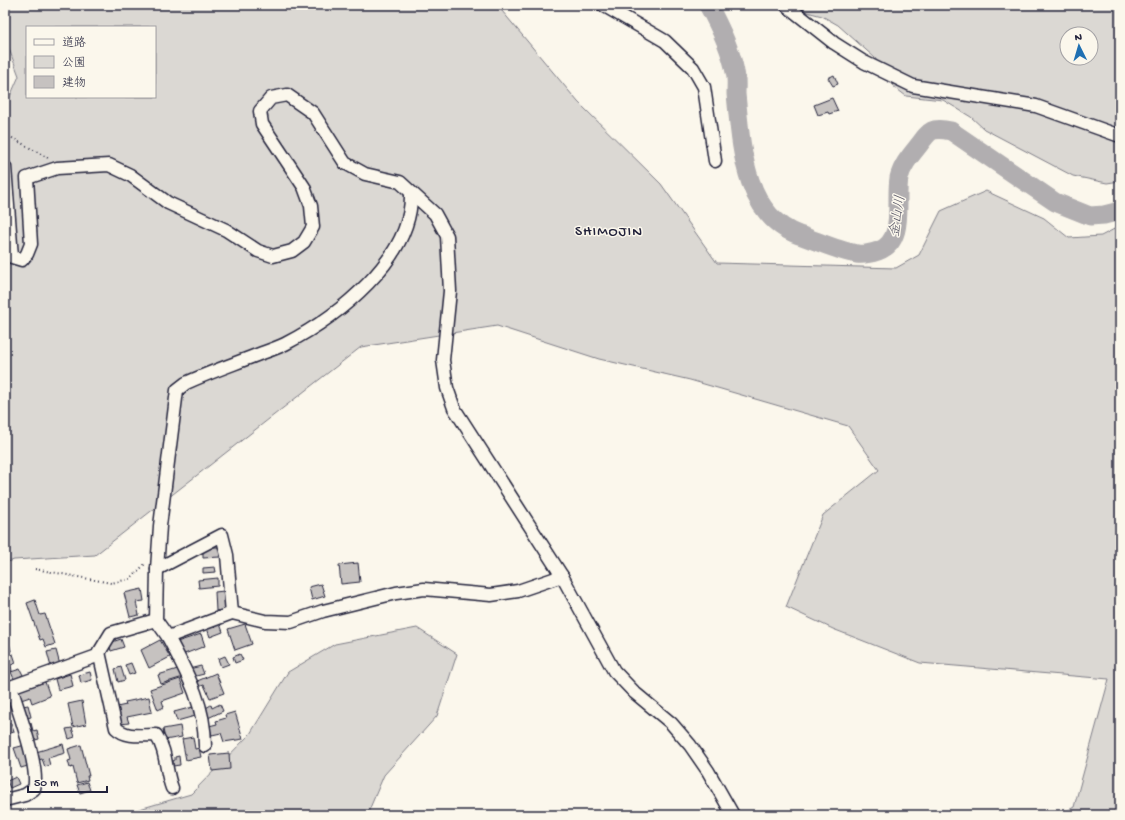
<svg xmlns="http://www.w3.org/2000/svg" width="1125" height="820" font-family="'Gochi Hand','Klee One',sans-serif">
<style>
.green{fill:#dbd8d3;stroke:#7e7d87;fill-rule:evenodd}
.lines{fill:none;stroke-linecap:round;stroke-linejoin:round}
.river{stroke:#b1aeb0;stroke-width:19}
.building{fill:#c6c2c0;stroke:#22223b}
.street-casing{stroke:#22223b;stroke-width:15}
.path{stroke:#22223b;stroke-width:2;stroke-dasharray:1 3;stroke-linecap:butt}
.street{stroke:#fbf7ec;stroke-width:12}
.labels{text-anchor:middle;stroke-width:3;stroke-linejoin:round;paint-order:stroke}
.water-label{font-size:14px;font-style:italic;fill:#545364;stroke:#fbf7ec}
.quarter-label{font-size:15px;letter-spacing:1px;fill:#22223b;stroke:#fbf7ec}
</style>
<rect width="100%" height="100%" fill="#fbf7ec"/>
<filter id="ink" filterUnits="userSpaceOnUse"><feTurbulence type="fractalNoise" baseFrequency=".025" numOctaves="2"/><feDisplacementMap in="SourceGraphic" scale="8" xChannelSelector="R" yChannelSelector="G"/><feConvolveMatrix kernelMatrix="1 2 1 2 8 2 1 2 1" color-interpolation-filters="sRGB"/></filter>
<g filter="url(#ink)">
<g class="green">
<path d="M5,5H497L578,102L661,184L717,263L896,268L919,255L941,211L986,191L1044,218L1069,238L1101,236L1120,226V815H1060L1074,807L1109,679L920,663L833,629L786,607L823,515L879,470L848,426L690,380L599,359L497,326L361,347L95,555L14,560L5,563V108L19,76L5,38ZM27,27H155V97H27Z"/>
<path d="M781,5H1120V181L1107,183L1073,176L984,129L971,117L943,100L906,96L893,86L875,58L838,25L822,16ZM1067,34H1091V58H1067Z"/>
<polygon points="417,628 457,654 437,716 384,775 367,815 119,815 191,794 250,734 288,672 335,644"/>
</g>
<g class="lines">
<path class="river" d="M708,5C719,25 731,50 735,72C737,79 736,87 736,94C741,143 743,215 799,235C817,241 838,251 857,254C863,255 872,253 878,251C906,241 895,202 899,178C902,165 911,155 919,145C930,130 932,127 951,131L1055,202L1090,216L1104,215L1120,211"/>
</g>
<g class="building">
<polygon points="834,75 838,84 833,86 828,78"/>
<polygon points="832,98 838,111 829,114 828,112 818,115 814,105"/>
<polygon points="203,547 220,547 220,557 203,558"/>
<polygon points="358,563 360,582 341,584 339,565"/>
<polygon points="215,567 216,572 203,573 203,568"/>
<polygon points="218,578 218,586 199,588 198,580"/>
<polygon points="321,584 325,596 312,600 309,587"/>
<polygon points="142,589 144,601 136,602 139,615 130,617 124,593"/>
<polygon points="224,591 225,610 216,611 215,592"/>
<polygon points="35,600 40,615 45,614 55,644 46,647 43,639 40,640 27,603"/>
<polygon points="220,624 223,632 210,637 207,628"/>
<polygon points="245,624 252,644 235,650 228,629"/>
<polygon points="201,634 205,646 182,655 177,642"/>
<polygon points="121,639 124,647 111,651 109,643"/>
<polygon points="160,640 170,657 149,668 141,650"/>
<polygon points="9,643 11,651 5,653 5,644"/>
<polygon points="56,650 60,665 51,667 47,652"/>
<polygon points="13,654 16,663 11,665 12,671 5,673 5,657"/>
<polygon points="240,654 243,660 235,663 233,657"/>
<polygon points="225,656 229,664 221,667 218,659"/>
<polygon points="131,663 135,673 129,675 125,665"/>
<polygon points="201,666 204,674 192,677 189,669"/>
<polygon points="121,667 125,680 118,682 115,669"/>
<polygon points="181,668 183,677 161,684 158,675"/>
<polygon points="20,669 23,675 14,679 11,672"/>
<polygon points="90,672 92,680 81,683 79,675"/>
<polygon points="216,673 224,693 210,698 204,685 198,687 195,682"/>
<polygon points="70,674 73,686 58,690 55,679"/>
<polygon points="180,679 185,693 162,701 164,707 158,710 150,689"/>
<polygon points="45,682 50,696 32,703 30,697 21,700 18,691"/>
<polygon points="149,697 152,712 127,717 129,723 120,724 117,707 126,705 125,702"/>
<polygon points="82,701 86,724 73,727 68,704"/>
<polygon points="220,704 223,711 208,718 204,709 211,705 212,708"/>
<polygon points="28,705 31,717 27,718 23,706"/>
<polygon points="193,707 195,716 177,721 174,712"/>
<polygon points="235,712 243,739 224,742 221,733 212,735 209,726 217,724 216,721 226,718 225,715"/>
<polygon points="11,723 14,732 5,735 5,724"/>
<polygon points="31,723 33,731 37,730 39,739 31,741 27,724"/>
<polygon points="180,726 182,737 165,740 163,729"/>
<polygon points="72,728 75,737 69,739 66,729"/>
<polygon points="193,737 195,749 199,748 201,757 186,760 182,739"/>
<polygon points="63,744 65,753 48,758 50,765 45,767 42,759 38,760 36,752"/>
<polygon points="25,745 31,765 21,768 14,748"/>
<polygon points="81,745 89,776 87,776 88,780 77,783 73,767 70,768 68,761 71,760 68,749"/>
<polygon points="229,753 230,769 212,771 210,755"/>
<polygon points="179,756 180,765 173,766 173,761 175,760 175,757"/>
<polygon points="16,777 19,784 10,788 7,781"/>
<polygon points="87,782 90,790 80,793 77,785"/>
</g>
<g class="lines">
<g class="street-casing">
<g id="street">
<polyline points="603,5 665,41 693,68 704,87 715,161"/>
<polyline points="786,5 834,43 864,62 913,86 1036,106 1120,136"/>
<polyline points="5,167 12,257 22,260 27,254 31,244 27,178 57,168 109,165 130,175 168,203 226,230 258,251 273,256 292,251 304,242 313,227 311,206 304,187 262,124 260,111 271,98 287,95 313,113 345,163 365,174 400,182 435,214 447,236 450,291 443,360 447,388 454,408 562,576 614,671 635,693 671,723 690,745 708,771 733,815"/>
<path d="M411,193C413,259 337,317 285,344C275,349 264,352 254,356C231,365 208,373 186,383L177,390L160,526L157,569L156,620L168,637L232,613L265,621L291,622L323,611L396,593L424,589L491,595L518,591L562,576"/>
<polyline points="157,569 222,535 227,555 232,613"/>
<path d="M168,637C187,673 205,704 205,746"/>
<path d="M99,652L116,728C126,738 142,735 156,735C167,751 165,770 172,788"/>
<polyline points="5,689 97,656 111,633 156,620"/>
<path d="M5,800L25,795L34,789C40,767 18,711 11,687"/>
</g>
</g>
<g class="path">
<polyline points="5,134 50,159"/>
<polyline points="35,569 111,583 130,579 146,563"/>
</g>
<use href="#street" class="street"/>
</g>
</g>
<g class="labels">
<g class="water-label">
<text transform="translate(896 216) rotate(-81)" y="5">金山川</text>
</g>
<g class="quarter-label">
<text x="609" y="235">SHIMOJIN</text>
</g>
</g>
<rect width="1125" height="820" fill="none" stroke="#fbf7ec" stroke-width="20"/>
<rect x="10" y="10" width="1105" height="800" fill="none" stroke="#22223b" stroke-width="1.5" filter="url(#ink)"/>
<rect x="26" y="26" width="130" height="72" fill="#fbf7ec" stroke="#a4a2a5"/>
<rect x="34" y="39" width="20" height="6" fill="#fbf7ec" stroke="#a4a2a5"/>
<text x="62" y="46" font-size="12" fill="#22223b">道路</text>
<rect x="34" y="56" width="20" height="12" fill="#dbd8d3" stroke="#a4a2a5"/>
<text x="62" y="66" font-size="12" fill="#22223b">公園</text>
<rect x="34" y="76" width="20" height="12" fill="#c6c2c0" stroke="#a4a2a5"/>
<text x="62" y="86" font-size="12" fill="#22223b">建物</text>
<g transform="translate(1079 46) rotate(355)"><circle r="19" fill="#fbf7ec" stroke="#a4a2a5"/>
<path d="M0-3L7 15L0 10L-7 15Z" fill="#1f6fb2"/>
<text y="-6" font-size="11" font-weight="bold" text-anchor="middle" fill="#22223b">N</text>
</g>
<path d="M28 786v6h79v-6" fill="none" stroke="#22223b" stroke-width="2"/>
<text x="34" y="786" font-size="12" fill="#22223b" stroke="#fbf7ec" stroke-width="3" paint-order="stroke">50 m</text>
</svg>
